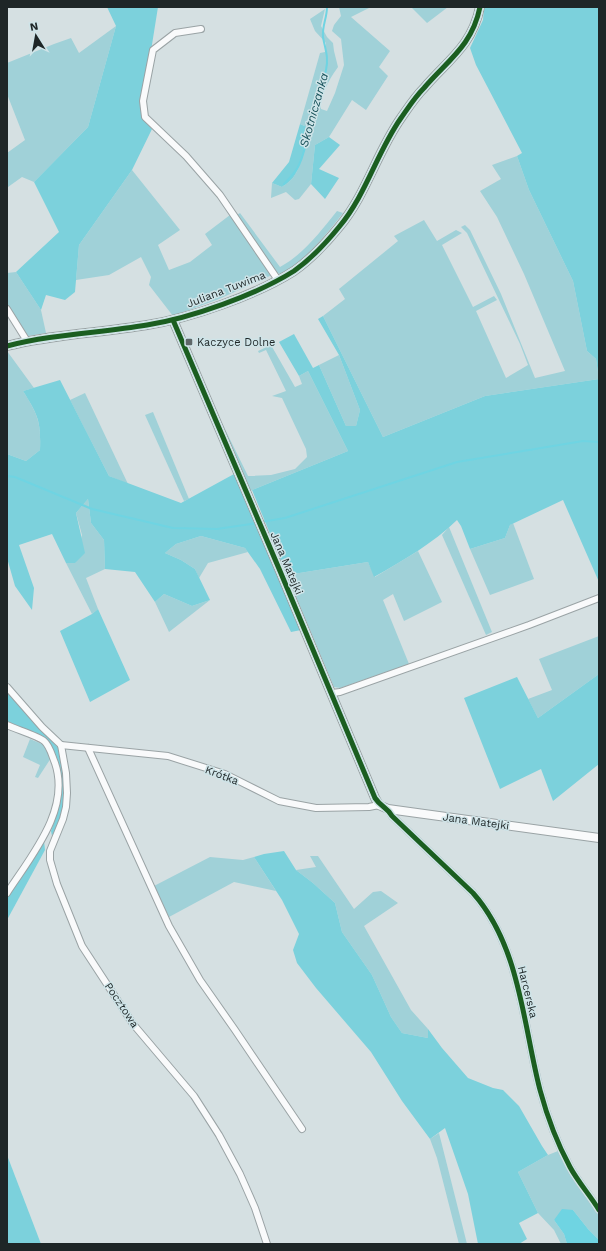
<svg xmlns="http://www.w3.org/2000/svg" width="606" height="1251" font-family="'Work Sans',sans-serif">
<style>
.green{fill:#a0d1d8}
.forest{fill:#7cd1dc}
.water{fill:#6fd4e2}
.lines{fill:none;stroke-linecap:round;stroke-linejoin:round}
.stream{stroke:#6fd4e2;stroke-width:2}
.minor-casing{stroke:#9aa3a5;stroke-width:8}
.tertiary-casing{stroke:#9aa3a5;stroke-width:10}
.minor{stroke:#f9fafb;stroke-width:6}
.tertiary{stroke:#f9fafb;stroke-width:8}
.cycleway-casing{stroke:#cfe4e8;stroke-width:8}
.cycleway{stroke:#1b5e20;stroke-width:5}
.poi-dot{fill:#5e6768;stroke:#cfe4e8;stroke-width:1.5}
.labels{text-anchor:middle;stroke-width:3;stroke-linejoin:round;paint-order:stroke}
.street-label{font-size:11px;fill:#1e2627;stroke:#cfe4e8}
.poi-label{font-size:11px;fill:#1e2627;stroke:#cfe4e8;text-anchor:start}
.water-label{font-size:12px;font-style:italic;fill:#175159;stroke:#cfe4e8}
</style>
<rect width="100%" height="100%" fill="#d5e0e2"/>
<g class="green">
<path d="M339,7H371L351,17L390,51L379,67L388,76L366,110L352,100L329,137L315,145L311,184L299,199L295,200L286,192L271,198L272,183L282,187C285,185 289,182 292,179C300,171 309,138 307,127L300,124L320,53L325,52L326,43L315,31L310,19L325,9L321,26L327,37L333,43L334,51L338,67C330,78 320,95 321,109L327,111L335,93L344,65L341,39L332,31L334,25L341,16Z"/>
<polygon points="411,7 448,7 427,23"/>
<polygon points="116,26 88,127 34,182 22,177 8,187 7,153 25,140 7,94 7,63 54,44 71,38 79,53"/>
<polygon points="517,156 529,190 573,281 587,351 596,359 599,379 485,396 383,437 323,316 345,299 339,289 398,241 394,236 424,220 437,241 456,230 462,233 442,245 473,307 494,296 497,300 476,311 506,378 528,365 520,344 467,233 461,227 465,225 470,230 501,294 535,378 565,371 524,274 497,217 480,191 501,179 492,165"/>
<polygon points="132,170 180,230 158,245 169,270 190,262 212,245 205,234 230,215 272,275 219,299 173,316 149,285 151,277 141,257 109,275 76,280 79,245"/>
<path d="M337,211L343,213C325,236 307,259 281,274L277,273L237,215L240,213L280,267C304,254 320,232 337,211Z"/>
<polygon points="16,272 41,310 46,333 28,336 7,303 7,273"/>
<polygon points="271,345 295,387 302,384 299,376 308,371 348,451 250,491 219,417 248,476 271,475 295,469 307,457 306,449 282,398 272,396 286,391 266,350 259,353 258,351"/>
<path d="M7,351L34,388L23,391C38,415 41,422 40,450L26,461L7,454Z"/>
<polygon points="339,355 360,410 356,426 346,426 319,365"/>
<polygon points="85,393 128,484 109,476 70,400"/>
<polygon points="153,412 189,499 184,501 145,415"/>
<polygon points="88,499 91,523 104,540 105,569 86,578 98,609 92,614 66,563 75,563 82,535 76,513"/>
<polygon points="513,523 534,579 490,595 470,549 505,538 510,525"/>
<polygon points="449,527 492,632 486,635 442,535"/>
<polygon points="201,536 245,548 248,552 208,563 199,578 195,569 181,560 165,553 176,544"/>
<polygon points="418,551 442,602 404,621 393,594 383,600 409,664 340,688 334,687 287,575 368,562 375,577"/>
<polygon points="164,594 192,606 210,600 169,632 155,602"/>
<polygon points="599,636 599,674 538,718 528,699 552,690 539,659"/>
<polygon points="30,739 47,746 51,758 38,778 35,777 40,765 23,757"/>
<polygon points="310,856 318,856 354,909 373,892 381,891 398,903 364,926 411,1010 428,1029 428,1038 402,1033 391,1017 372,975 342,932 335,903 313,883 296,870 316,867"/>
<polygon points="210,857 243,860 254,857 276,891 234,882 169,917 154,886"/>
<polygon points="439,1133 467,1244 459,1244 437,1158 430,1139"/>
<polygon points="558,1151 565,1166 599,1215 599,1240 588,1229 573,1210 554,1220 564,1234 567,1244 561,1244 554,1230 538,1213 518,1172 548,1155"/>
</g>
<g class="forest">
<polygon points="107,7 158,7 143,101 142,118 152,129 132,170 79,245 75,292 65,300 46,295 41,310 16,272 59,232 34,182 88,127 116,26"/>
<path d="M484,7H599V582L563,500L510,525L505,538L470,549L461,526L457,520C432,544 404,560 374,577L368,562L287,575L252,490L348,451L308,371L299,376L279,342L294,334L313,368L319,365L346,426H356L360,410L339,355L318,319L323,316L383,437L485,396L599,379L596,359L587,351L573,281L529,190L517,156L522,153L476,65L470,48L483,20Z"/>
<path d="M300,124L307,127C309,138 300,171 292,179C289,182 285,185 282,187L272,183L289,162Z"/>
<polygon points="329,137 340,145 319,169 339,178 325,199 311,184 315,145"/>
<path d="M60,380L109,476L181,503L234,474L269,554L301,630L291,632L260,569L245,548L201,536L176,544L165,553L181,560L195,569L210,600L192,606L164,594L155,602L135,572L105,569L104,540L91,523L88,499L76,513L85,553L75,563H66L52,534L19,545L34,588L32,610L15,586L7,558V454L26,461L40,450C41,421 38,415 23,391Z"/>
<polygon points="98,609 130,680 90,702 60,631 92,614"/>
<polygon points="599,674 599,764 553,801 541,769 500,789 464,698 517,677 538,718"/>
<polygon points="7,690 59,749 63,770 65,792 61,817 52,836 51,831 57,814 61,791 57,761 51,745 44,738 7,721"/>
<polygon points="44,841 45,850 7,920 7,898"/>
<polygon points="284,851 296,870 313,883 335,903 342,932 372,975 391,1017 402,1033 428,1038 428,1029 442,1048 468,1078 493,1088 503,1090 519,1106 542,1146 548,1155 518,1172 538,1213 519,1223 527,1239 519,1244 478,1244 468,1194 445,1128 430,1139 402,1101 371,1052 316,988 297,963 293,950 299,934 282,900 254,857 264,854"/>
<polygon points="7,1155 41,1244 7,1244"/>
</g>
<polygon class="water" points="562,1209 573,1210 588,1229 599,1240 599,1244 567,1244 564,1234 554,1220"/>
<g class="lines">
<g class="stream">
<path d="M284,184C289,179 296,172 299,165C308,146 309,123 315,102C318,92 324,81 326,70C329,57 325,49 323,37C322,26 327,18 327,7"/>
<polyline points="7,476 15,477 92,509 173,528 217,529 257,523"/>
<polyline points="261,522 285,518 457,462 583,441 599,442"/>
</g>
<g class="minor-casing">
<g id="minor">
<polyline points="201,29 175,33 153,50 143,101 145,117 186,156 220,195 278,280"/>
<polyline points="7,309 27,341"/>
<polyline points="7,687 42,727 61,745"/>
<polyline points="332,693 340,692 529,625 599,598"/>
<path d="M7,725C15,729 38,736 44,741C50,746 52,756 55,763C71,810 31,856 7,893"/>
<polyline points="61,745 66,773 67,793 66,807 63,819 50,851 50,860 57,884 82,946 133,1024 194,1096 219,1135 240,1174 255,1208 267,1244"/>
<polyline points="61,745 168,756 225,774 279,801 316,808 369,807 379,805"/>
<polyline points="88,748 169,926 200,980 235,1030 302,1129"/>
<path d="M388,809L392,816L473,893C520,946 523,1024 540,1090C547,1116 557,1143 570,1167C578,1182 590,1195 599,1210"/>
</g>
</g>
<g class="tertiary-casing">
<g id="tertiary">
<polyline points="173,320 280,571 375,798 379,805 388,809 599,838"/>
<path d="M7,346C53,334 100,333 147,325C191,318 256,295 294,271C311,259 326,243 339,227C366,195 377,152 401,118C408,108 415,97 424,88C448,60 472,46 480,7"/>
</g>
</g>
<use href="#minor" class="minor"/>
<use href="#tertiary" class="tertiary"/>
<g class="cycleway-casing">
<g id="cycleway">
<path d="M173,320L280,571L375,798C381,807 387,807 392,816L473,893C520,946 523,1024 540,1090C547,1116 557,1143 570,1167C578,1182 590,1195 599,1210"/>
<path d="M7,346C53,334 100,333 147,325C191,318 256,295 294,271C311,259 326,243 339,227C366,195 377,152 401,118C408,108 415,97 424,88C448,60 472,46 480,7"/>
</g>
</g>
<use href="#cycleway" class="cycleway"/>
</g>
<rect class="poi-dot" x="185" y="338" width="8" height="8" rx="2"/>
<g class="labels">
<g class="street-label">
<text transform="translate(226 289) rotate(-21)" y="4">Juliana Tuwima</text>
<text transform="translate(287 563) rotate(67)" y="4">Jana Matejki</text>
<text transform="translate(222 775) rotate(21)" y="4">Krótka</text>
<text transform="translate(476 821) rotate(8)" y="4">Jana Matejki</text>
<text transform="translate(528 992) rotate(76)" y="4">Harcerska</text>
<text transform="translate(122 1005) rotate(56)" y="4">Pocztowa</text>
</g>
<g class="poi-label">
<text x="197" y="346">Kaczyce Dolne</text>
</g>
<g class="water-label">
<text transform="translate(314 110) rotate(-74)" y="4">Skotniczanka</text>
</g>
</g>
<rect width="606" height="1251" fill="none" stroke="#1e2627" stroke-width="16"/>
<g transform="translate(36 36) rotate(349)" stroke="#cfe4e8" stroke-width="3" paint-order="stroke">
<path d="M0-3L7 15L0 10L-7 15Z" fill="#1e2627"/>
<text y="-6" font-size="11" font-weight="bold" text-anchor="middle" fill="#1e2627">N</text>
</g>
</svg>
